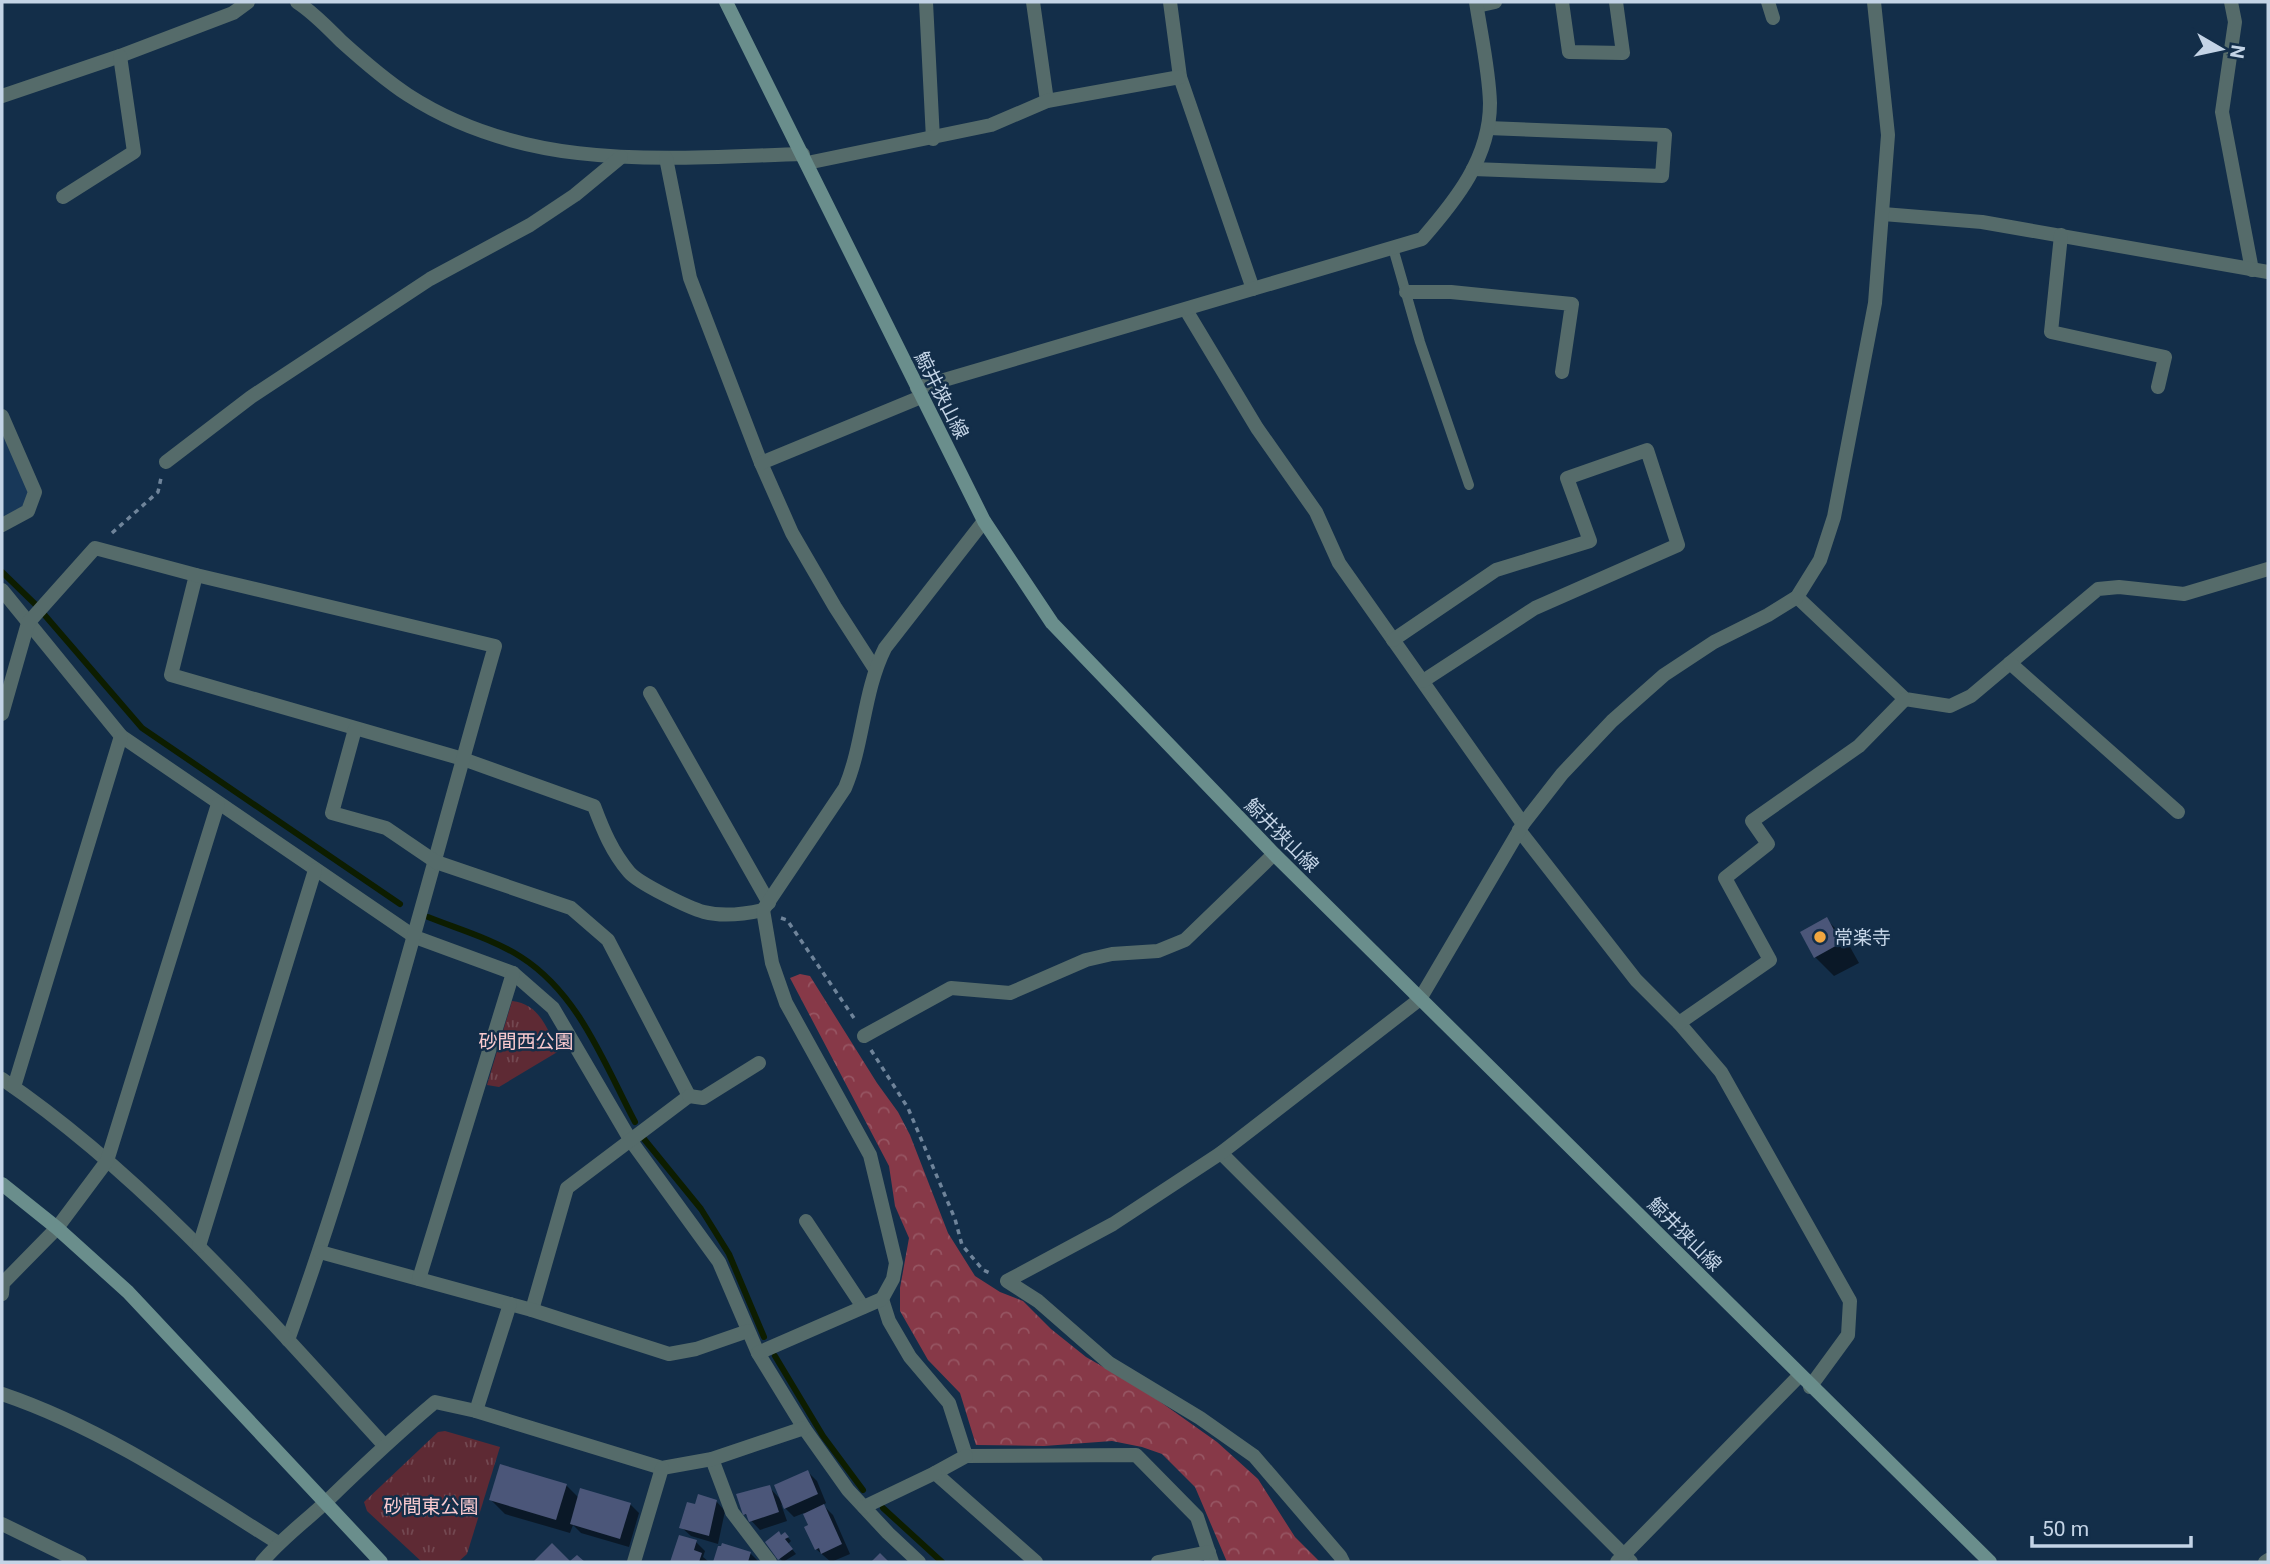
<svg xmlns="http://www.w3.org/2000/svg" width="2270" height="1564" font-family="Roboto,'Noto Sans JP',sans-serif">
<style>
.built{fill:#183859}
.forest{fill:url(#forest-crowns)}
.park{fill:url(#park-tufts)}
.shadow{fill:#0007}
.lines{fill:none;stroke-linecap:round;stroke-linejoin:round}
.stream{stroke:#0d1d00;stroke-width:6}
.building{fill:#4b5679}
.path{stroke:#6f849a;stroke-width:3.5;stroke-dasharray:5 5;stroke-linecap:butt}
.lane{stroke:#556b6a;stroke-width:10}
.street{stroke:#556b6a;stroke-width:14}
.secondary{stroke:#6a8e8c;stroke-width:14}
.poi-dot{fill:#f1a640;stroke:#132e49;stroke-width:2.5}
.labels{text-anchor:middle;stroke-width:5;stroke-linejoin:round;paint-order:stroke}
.street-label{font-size:19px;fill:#c4d4e6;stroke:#132e49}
.poi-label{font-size:19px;fill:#c4d4e6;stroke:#132e49;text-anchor:start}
.park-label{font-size:19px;fill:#f9c9ce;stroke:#132e49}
</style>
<defs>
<pattern id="forest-crowns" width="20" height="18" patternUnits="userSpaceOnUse" patternTransform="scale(1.75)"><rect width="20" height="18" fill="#873948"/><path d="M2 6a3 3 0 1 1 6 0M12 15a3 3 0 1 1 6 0" fill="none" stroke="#965562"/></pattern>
<pattern id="park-tufts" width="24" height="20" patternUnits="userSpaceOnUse" patternTransform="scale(1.75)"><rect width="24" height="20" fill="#5e2a34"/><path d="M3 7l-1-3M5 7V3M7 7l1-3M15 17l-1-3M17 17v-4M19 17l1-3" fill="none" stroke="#734851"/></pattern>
</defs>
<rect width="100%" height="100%" fill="#132e49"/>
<polygon class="built" points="2,428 30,493 27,506 2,519"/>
<polygon class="forest" points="800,974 810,976 877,1083 898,1112 910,1135 948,1233 975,1276 1000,1292 1023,1301 1051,1329 1086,1357 1145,1391 1217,1442 1258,1479 1295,1537 1320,1562 1227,1562 1195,1487 1162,1454 1142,1447 1112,1441 1044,1446 976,1445 960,1393 928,1360 900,1311 900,1288 909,1238 895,1206 889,1166 790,978"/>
<g class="park">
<path d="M512,1001C540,1004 546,1028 559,1051L499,1087L487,1085Z"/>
<polygon points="445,1431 500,1447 467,1554 458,1562 422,1562 367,1511 364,1502 438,1432"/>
</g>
<g class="shadow">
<polygon points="1826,919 1845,938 1859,963 1834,976 1815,957"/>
<polygon points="808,1472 817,1481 826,1503 823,1505 833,1515 850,1554 831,1562 816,1549 804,1513 794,1517 781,1504 787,1521 760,1530 745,1514 769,1487 781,1500"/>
<polygon points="566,1485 579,1498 630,1504 639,1513 629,1547 581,1533 573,1525 570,1533 505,1514 491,1500"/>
<polygon points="716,1501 725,1511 718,1544 691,1536 681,1527 696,1507"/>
<polygon points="785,1534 791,1541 788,1544 796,1554 783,1562 780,1559 782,1537"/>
<polygon points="680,1537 696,1542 705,1551 703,1557 709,1562 672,1562"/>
<polygon points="719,1548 750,1553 759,1562 715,1562"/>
</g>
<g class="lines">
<g class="stream">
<polyline points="2,572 36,605 142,728 400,904"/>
<path d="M428,917C458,929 493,939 521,957C579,994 604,1063 635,1122"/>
<polyline points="644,1139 701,1209 729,1254 764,1337"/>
<polyline points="775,1356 823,1436 863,1490"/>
<polyline points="883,1508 942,1562"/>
</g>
</g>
<g class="building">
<polygon points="1827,917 1841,943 1814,958 1800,932"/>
<polygon points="500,1464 567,1484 556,1520 489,1500"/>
<polygon points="808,1470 818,1494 784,1509 774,1485"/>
<polygon points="770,1485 779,1512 749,1522 746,1514 743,1515 736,1494"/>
<polygon points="580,1488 631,1503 620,1539 570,1524"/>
<polygon points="698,1494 717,1500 709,1536 679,1528 687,1502 695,1504"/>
<polygon points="824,1504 842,1544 821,1554 819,1548 815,1550 804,1527 808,1525 803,1514"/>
<polygon points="779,1531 781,1535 785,1532 789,1537 785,1539 793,1549 778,1560 765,1542"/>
<polygon points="679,1535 697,1540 694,1550 702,1553 699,1562 670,1562"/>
<polygon points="552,1543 570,1561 577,1555 585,1562 533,1562"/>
<polygon points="722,1543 751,1552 748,1562 713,1562 718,1546 721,1546"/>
<polygon points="880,1553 889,1562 871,1562"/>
</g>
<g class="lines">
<g class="path">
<polyline points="112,533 158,492 161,478"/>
<polyline points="781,918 787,920 856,1021"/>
<polyline points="871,1050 908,1108 955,1219 962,1245 983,1270 992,1274"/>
</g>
<polyline class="lane" points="1393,248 1420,342 1469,485"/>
<g class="street">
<path d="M297,2C314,13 327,27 341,41C361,59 385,80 408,95C529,173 666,158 803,154"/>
<polyline points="926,2 933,139"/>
<polyline points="1033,2 1047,101"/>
<polyline points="1170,2 1180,77 1253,289"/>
<polyline points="1562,2 1569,52 1623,53 1616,2"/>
<polyline points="1768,2 1773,18"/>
<polyline points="2231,2 2235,22 2222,112 2252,270"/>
<polyline points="1477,6 1495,2"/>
<polyline points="2,96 120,56 233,13 248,2"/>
<polyline points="666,158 690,278 761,463 792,533 835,607 875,669"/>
<polyline points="807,163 991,125 1047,101 1180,77"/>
<polyline points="1473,169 1662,176 1665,135 1488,128"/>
<polyline points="63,197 134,152 120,56"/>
<polyline points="1883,214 1982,222 2268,272"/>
<polyline points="2061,235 2051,332 2165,357 2158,387"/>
<polyline points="1406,292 1451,292 1572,304 1562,372"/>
<polyline points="1186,310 1257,428 1316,512 1339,563 1523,824"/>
<path d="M917,388L1422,239C1456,200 1490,158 1490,103C1489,70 1481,35 1476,2"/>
<polyline points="2,416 35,492 28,511 2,525"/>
<polyline points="166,462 251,397 430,279 530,225 575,195 621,157"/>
<polyline points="761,463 921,397"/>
<path d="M196,575L171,675L463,759L594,806C603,830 612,852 629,872C638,883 689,908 704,912C723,917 745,914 763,910"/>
<polyline points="2,590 121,736 415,937 513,973 553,1008 631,1141 719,1262 758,1353 804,1428 848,1490 888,1533 919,1562"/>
<polyline points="1797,597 1905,699 1950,706 1971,696 2098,589 2119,587 2184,594 2268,569"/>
<polyline points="1393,640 1496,570 1590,541 1567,478 1647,450 1678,545 1535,608 1423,681"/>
<polyline points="2010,663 2178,812"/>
<polyline points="650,693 769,903"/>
<path d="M2,714L28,623L95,548L196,575L495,646C428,878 370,1113 288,1340"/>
<polyline points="355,729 332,813 386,828 436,862 571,908 608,940 689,1096 567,1188 532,1310"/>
<polyline points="1519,830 1636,980 1679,1023 1721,1072 1850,1301 1848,1335 1810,1387"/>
<polyline points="1679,1023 1770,960 1725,878 1768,844 1752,821 1859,746 1905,699"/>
<polyline points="864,1036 951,988 1010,993 1086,960 1112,954 1158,951 1185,940 1274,854"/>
<path d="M2,1079C146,1177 267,1317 384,1445"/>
<polyline points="14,1087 121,736"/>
<polyline points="689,1096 703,1098 759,1063"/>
<polyline points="1221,1153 1631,1562"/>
<polyline points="806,1221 863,1307"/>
<polyline points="199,1246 315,870"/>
<polyline points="320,1252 532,1310 669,1354 696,1349 748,1331"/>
<polyline points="419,1279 513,973"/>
<polyline points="2,1294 3,1283 57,1228 107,1161 218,804"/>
<polyline points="882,1299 889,1321 910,1357 949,1403 966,1456 1136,1455 1197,1517 1212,1562"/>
<path d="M758,1353L882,1299L893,1279L896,1263L870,1155L786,1003L772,963L763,910L845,788C864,743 863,692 885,648L984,521"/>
<path d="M2,1394C102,1428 189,1487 278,1543"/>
<polyline points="476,1411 510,1304"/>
<polyline points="966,1456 935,1473 1036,1562"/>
<polyline points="712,1459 732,1512 770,1562"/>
<polyline points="864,1507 935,1473"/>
<polyline points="2,1524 80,1562"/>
<path d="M262,1562C282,1538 306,1521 328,1500C363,1466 398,1433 435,1402L476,1411L662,1468L712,1459L804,1428"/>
<polyline points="634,1562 662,1468"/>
<polyline points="1158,1562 1209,1552"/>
<polyline points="1343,1562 1340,1556 1254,1456 1200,1418 1109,1363 1038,1301 1007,1281 1113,1224 1221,1153 1420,999 1523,824 1562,774 1612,721 1664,675 1714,642 1768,615 1797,597 1820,560 1834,517 1875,303 1888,135 1874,2"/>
<polyline points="1617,1562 1800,1375"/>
<polyline points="2265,1562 2268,1560"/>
</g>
<g class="secondary">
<polyline points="726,2 984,521 1052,623 1274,854 1990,1562"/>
<polyline points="2,1184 57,1228 128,1292 381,1562"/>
</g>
</g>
<circle class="poi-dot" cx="1820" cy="937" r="7"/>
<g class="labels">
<g class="street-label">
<text transform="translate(942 395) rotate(63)" y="7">鯨井狭山線</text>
<text transform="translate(1282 835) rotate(45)" y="7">鯨井狭山線</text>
<text transform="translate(1685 1234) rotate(45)" y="7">鯨井狭山線</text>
</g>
<g class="poi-label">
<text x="1834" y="944">常楽寺</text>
</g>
<g class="park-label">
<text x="526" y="1048">砂間西公園</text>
<text x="431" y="1513">砂間東公園</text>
</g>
</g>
<rect width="2270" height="1564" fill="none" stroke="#c4d4e6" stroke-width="7"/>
<g transform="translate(2221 49) rotate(99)" stroke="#132e49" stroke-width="5" paint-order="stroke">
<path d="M0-5L12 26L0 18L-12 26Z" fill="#c4d4e6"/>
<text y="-10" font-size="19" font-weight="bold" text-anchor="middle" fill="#c4d4e6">N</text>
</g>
<path d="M2032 1536v10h159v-10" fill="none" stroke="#c4d4e6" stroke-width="3.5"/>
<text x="2042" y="1536" font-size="21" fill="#c4d4e6" stroke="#132e49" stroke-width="5" paint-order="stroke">50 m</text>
</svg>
